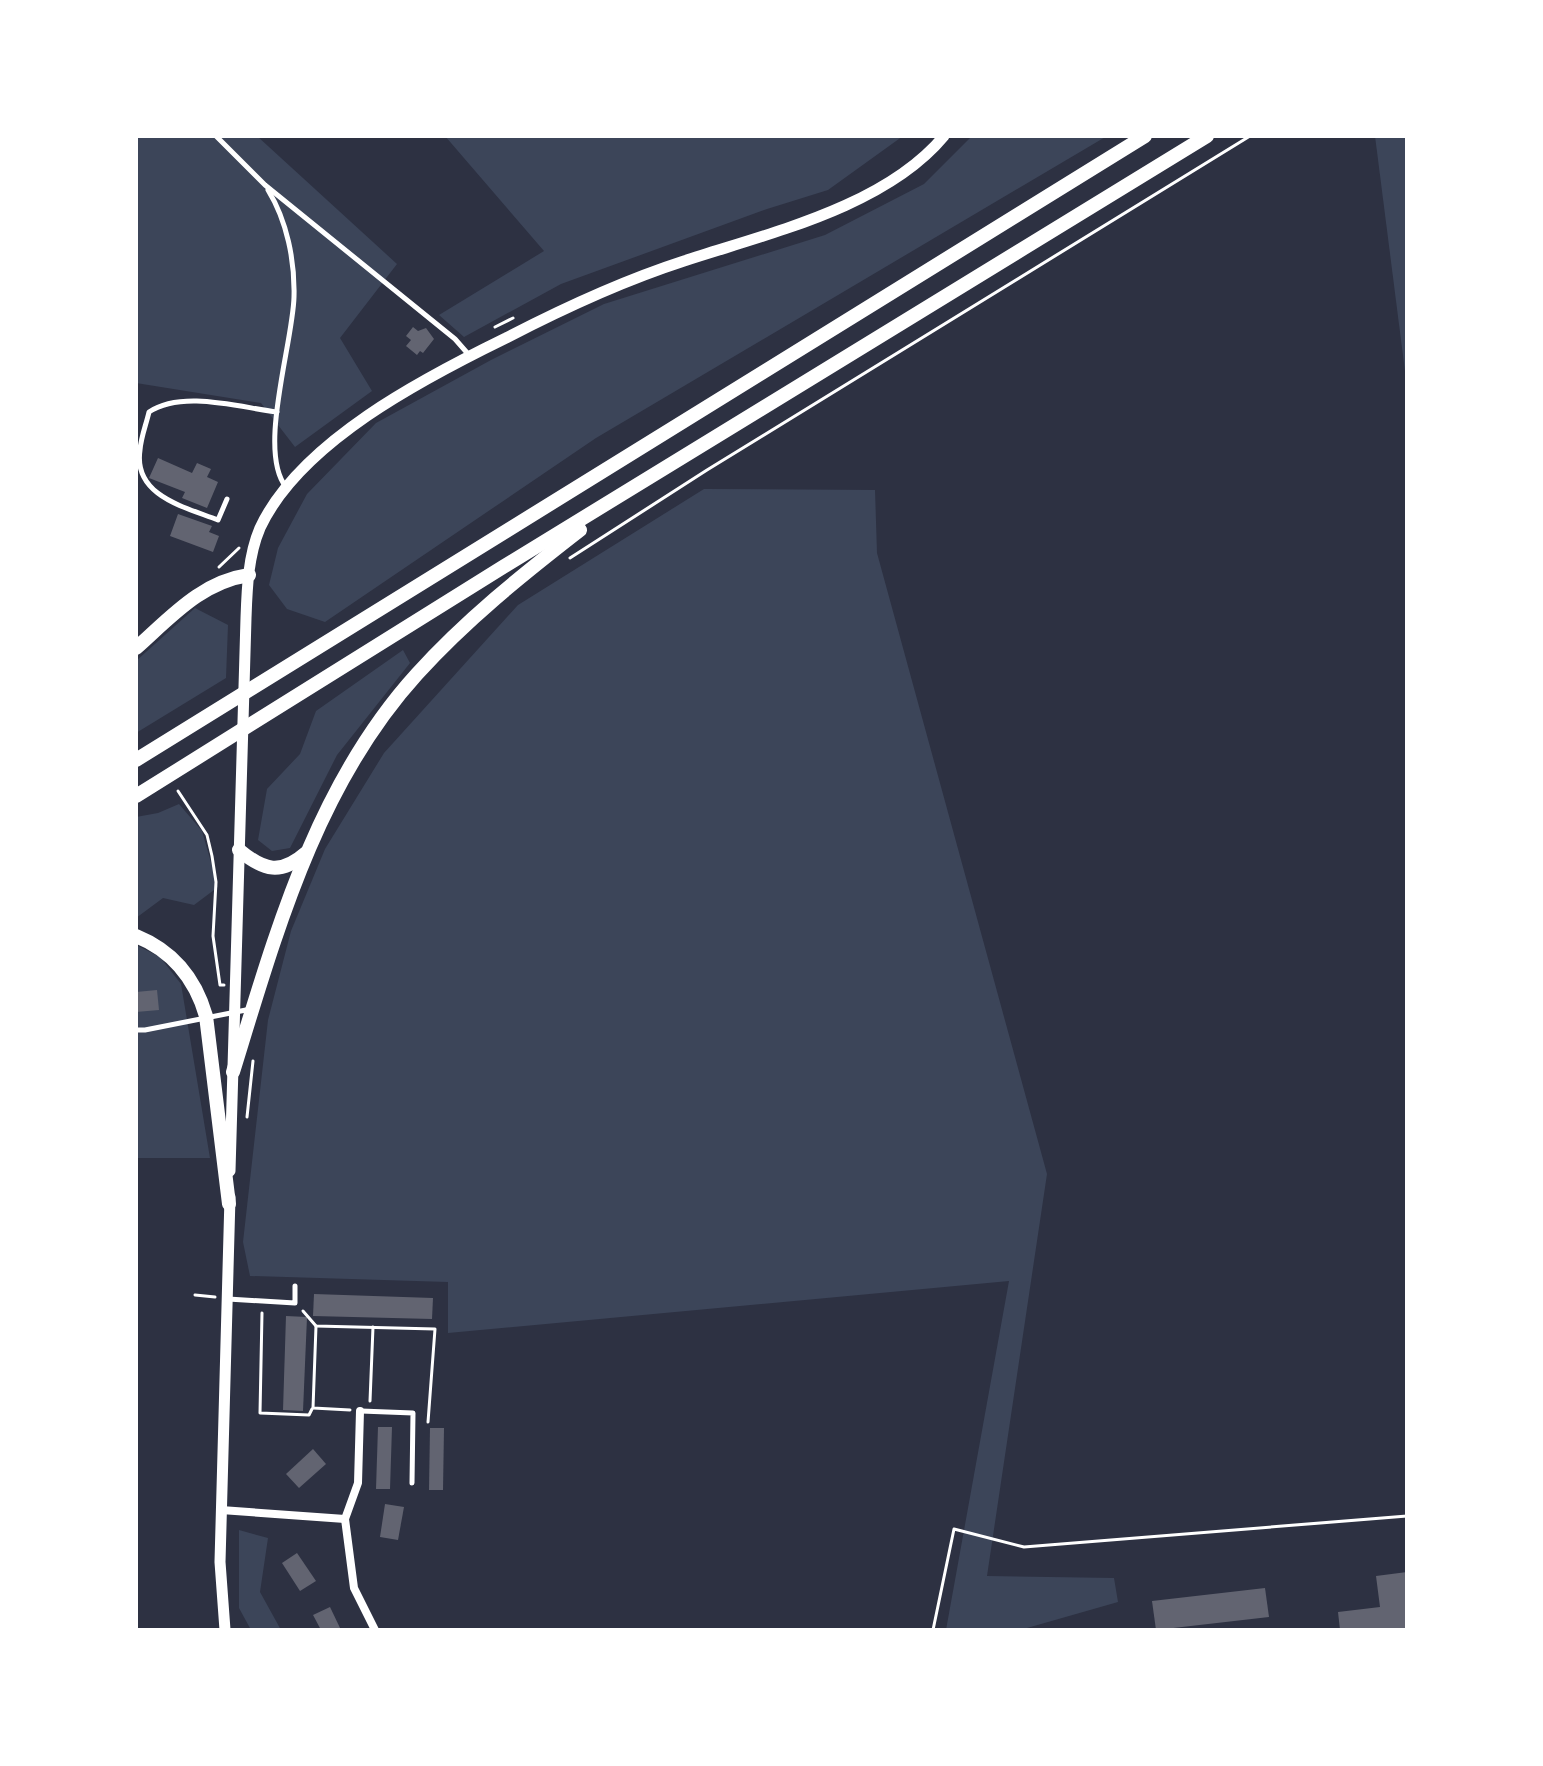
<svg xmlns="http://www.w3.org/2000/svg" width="1543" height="1766" font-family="'Titillium Web',sans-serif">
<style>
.green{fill:#3c4559}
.building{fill:#626471}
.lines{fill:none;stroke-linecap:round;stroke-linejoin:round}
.path{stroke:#fff;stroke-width:3}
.service{stroke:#fff;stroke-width:5}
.minor{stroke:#fff;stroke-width:8}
.tertiary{stroke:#fff;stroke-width:11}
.primary{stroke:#fff;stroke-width:14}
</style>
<rect width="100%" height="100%" fill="#2d3142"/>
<g class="green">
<polygon points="136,136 257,136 397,264 340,338 372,391 295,447 261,403 136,383"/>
<polygon points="445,136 903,136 828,190 767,209 561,284 464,337 439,315 544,251"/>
<polygon points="972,136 1107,136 596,438 325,622 287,609 269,585 278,548 307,494 376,423 491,360 604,304 825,235 924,184"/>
<polygon points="1375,136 1407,136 1407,387"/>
<polygon points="704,489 875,490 877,553 1047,1174 987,1576 1114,1578 1118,1602 1020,1630 946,1630 1009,1281 448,1333 448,1282 250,1276 243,1242 268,1020 291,931 325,849 384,753 518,605"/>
<polygon points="195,608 228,625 226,678 136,733 136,661"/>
<polygon points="403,650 410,663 337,755 290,848 272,851 258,840 267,789 300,754 316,711"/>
<polygon points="179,804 202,831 218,887 194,905 163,898 136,918 136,817 158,813"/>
<polygon points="136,945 160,957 181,984 210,1158 136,1158"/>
<polygon points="239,1530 268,1538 260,1592 281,1630 251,1630 239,1608"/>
</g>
<g class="building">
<polygon points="413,327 418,331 426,328 434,339 423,353 420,351 417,355 406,346 411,340 406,336"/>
<polygon points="158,458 192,473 197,463 211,469 207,477 218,482 207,508 182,498 185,492 149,478"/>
<polygon points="178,514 212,526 209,532 219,536 213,552 170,536"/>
<polygon points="157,990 159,1010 136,1012 136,992"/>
<polygon points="314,1294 433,1298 432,1319 313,1316"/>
<polygon points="286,1316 307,1317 303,1411 283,1410"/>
<polygon points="378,1427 392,1427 390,1489 376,1489"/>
<polygon points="430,1428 444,1428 443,1490 429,1490"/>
<polygon points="313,1449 326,1464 299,1488 286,1474"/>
<polygon points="385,1504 404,1507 398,1540 380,1537"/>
<polygon points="297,1553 316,1581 300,1591 282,1563"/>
<polygon points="1407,1572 1407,1630 1340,1630 1338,1612 1380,1607 1376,1576"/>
<polygon points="1265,1588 1269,1617 1156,1630 1152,1601"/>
<polygon points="330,1607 341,1630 321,1630 313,1615"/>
</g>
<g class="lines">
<g class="path">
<polyline points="495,327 513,318"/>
<polyline points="570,558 707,470 1250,136"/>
<polyline points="219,567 239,548"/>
<polyline points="178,791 207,835 212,856 216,882 213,936 220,985 224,985"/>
<polyline points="247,1117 253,1061"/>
<polyline points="195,1295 215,1297"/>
<polyline points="303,1311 316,1326 435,1329 428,1422"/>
<polyline points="262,1313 260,1413 309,1415 312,1409"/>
<polyline points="316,1326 313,1408 350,1410"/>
<polyline points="370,1401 373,1327"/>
<polyline points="933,1630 954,1529 1024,1547 1407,1516"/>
</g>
<g class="service">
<polyline points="216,136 265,185 455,339 469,355"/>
<path d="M268,190C287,221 295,261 294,297C293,343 257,451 286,487"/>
<path d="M227,499L218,520C185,507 133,496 140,450C141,437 146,425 149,412C182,390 238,407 277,412"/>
<polyline points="136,1030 145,1030 251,1009"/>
<polyline points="228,1299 295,1303 295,1286"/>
<polyline points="361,1411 413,1413 412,1483"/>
</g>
<g class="minor">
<polyline points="360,1411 358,1483 345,1519 354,1588 375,1630"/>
<polyline points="221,1510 345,1519"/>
</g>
<g class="tertiary">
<path d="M230,1171L246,618C247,589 248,556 260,528C300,442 424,378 506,338C564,308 622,281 684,261C769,233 885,207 944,136"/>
<polyline points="225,1630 220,1562 230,1197"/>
</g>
<g class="primary">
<path d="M136,648C171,617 201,582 249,575"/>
<polyline points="136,760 1145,136"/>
<polyline points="136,796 503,567 1207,136"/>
<path d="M239,850C264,871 281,875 306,853"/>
<path d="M136,936C173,951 195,978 206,1016L229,1204"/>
<path d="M233,1072C276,933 316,785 417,674C466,620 522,575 580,530"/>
</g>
</g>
<rect width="1543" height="1766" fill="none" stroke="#ffffff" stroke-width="276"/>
</svg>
